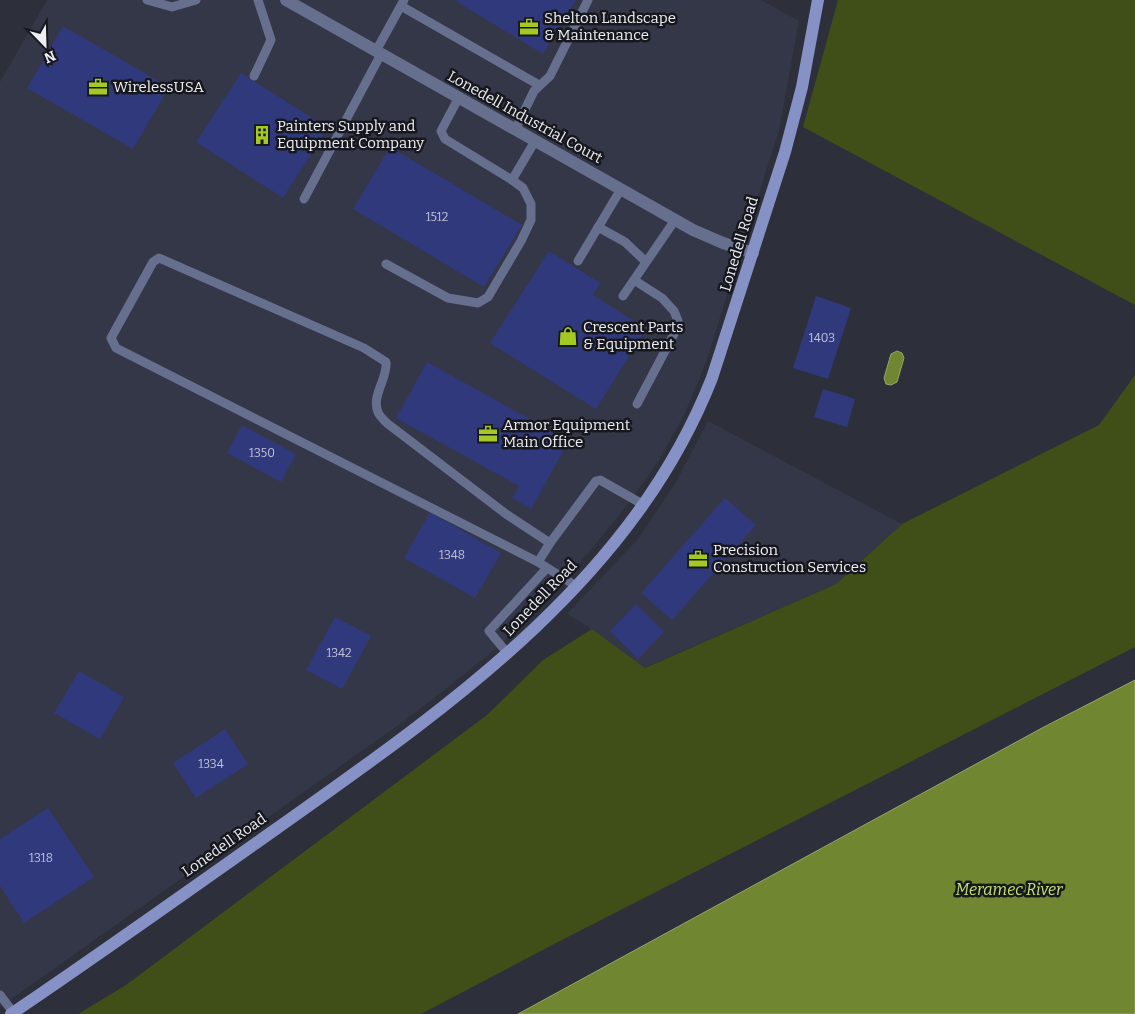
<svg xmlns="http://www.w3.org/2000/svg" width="1135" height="1014" font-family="Bitter,serif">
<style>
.built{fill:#333747}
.green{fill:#404e17}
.water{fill:#708631;stroke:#96a56c}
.building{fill:#31397d}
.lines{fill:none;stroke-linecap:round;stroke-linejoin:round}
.lane{stroke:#676f8f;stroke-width:9}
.street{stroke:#676f8f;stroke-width:12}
.secondary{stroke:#8691c5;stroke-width:12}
.labels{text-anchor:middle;stroke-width:5;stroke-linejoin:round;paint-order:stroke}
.number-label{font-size:12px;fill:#bec1d7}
.poi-label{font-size:15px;fill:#edeef5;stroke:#17181d;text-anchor:start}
.street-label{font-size:15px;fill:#edeef5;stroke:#17181d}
.water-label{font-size:16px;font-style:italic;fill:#c3e271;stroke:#17181d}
</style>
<rect width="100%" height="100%" fill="#2d303a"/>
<g class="built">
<polygon points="47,0 761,0 799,21 779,130 706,362 685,413 659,460 628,504 590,551 553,592 494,651 407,719 0,1007 0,82"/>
<polygon points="708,421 902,524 836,584 644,668 592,629 567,614 638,539 675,484"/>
</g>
<g class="green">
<polygon points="838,0 1135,0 1135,305 803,127"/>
<polygon points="1135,375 1135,647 556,943 421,1014 78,1014 126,985 487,715 543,660 592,629 645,668 836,584 902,524 1099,425"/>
</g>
<g class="water">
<polygon points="897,351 902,353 904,358 897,382 891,385 886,384 884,378 891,354"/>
<polygon points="1135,680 1135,1014 518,1014 1042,728"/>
</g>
<g class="building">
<polygon points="454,0 576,0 543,54"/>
<polygon points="63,26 169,87 133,149 27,88"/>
<polygon points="241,73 328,128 283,198 196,142"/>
<polygon points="390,147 522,225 484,287 353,209"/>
<polygon points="549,251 600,283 593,295 646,329 596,409 490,343"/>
<polygon points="816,296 851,308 828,379 793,368"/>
<polygon points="427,362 553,432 550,437 566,446 531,509 512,498 519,486 396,418"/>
<polygon points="823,389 855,399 847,427 814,417"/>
<polygon points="242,425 296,454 281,482 227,453"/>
<polygon points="725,498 756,525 672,620 641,593"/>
<polygon points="430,512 501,553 475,598 404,558"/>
<polygon points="636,604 664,632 638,659 610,631"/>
<polygon points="335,617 371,636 342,689 306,670"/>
<polygon points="79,671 124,697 100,739 54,713"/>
<polygon points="225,729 248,764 196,798 173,763"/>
<polygon points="48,808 94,877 24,923 0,886 0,839"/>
</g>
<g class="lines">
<g class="lane">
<polyline points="147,0 172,7 196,0"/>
<polyline points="401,6 539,85"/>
<polyline points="376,51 404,0"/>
<polyline points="254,76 271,40 258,0"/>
<polyline points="459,97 441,131 445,139 512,180"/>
<polyline points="515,130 534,91 550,76 588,0"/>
<polyline points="304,199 381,54"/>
<polyline points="598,227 625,242 645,261"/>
<polyline points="578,261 621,189"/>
<polyline points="386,264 448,298 478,303 488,297 521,241 531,220 531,204 523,188 512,180 535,141"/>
<polyline points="634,280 662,298 674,311 678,321 674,334 637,404"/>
<polyline points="623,296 675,220"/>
<polyline points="550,543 596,481 600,480 644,505"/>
<path d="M538,562L550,543L506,514L388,424C385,421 379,416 378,412C371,396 388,378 386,362L364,348L159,258L153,262L111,338L116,348L538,562L576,586"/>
<polyline points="508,654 489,631 547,568"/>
<polyline points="0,995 13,1012"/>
</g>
<polyline class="street" points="286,0 693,230 723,243 753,253"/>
<path class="secondary" d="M11,1014C100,954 188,891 276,829C448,707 632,581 712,378L785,152L802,87L818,0"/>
</g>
<defs>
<g id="office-bare" transform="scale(1.5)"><path d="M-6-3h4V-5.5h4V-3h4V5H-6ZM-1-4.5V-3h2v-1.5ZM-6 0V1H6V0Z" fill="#a4c824" stroke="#17181d" stroke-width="2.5" paint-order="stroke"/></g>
<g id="building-bare" transform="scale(1.5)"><path d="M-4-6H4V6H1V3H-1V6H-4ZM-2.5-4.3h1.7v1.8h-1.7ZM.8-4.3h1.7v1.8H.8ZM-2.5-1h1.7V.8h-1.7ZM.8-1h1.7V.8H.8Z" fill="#a4c824" stroke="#17181d" stroke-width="2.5" paint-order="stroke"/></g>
<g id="shop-bare" transform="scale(1.5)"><path d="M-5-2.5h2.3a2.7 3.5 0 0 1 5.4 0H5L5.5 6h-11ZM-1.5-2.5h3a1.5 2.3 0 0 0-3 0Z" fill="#a4c824" stroke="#17181d" stroke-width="2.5" paint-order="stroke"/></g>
</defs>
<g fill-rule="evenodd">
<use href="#office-bare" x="529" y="27"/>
<use href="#office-bare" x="98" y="87"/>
<use href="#building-bare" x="262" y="135"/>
<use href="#shop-bare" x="568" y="336"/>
<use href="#office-bare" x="488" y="434"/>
<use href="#office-bare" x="698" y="559"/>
</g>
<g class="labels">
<g class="number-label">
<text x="437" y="221">1512</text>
<text x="822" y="342">1403</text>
<text x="262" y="457">1350</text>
<text x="452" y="559">1348</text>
<text x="339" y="657">1342</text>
<text x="211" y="768">1334</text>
<text x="41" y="862">1318</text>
</g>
<g class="poi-label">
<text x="544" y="23">Shelton Landscape<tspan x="544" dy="17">&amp; Maintenance</tspan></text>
<text x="113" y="92">WirelessUSA</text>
<text x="277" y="131">Painters Supply and<tspan x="277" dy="17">Equipment Company</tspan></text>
<text x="583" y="332">Crescent Parts<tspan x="583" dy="17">&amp; Equipment</tspan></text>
<text x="503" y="430">Armor Equipment<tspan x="503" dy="17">Main Office</tspan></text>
<text x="713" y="555">Precision<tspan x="713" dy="17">Construction Services</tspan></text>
</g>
<g class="street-label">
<text transform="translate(525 117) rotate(29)" y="5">Lonedell Industrial Court</text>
<text transform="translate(739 244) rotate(-73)" y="5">Lonedell Road</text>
<text transform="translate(540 598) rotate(-46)" y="5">Lonedell Road</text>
<text transform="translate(224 845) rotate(-35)" y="5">Lonedell Road</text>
</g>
<g class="water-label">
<text x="1009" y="895">Meramec River</text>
</g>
</g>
<g transform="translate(45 45) rotate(157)" stroke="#17181d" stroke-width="4" paint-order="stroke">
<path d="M0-4L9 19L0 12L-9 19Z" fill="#edeef5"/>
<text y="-8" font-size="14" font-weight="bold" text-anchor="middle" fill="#edeef5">N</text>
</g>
</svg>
